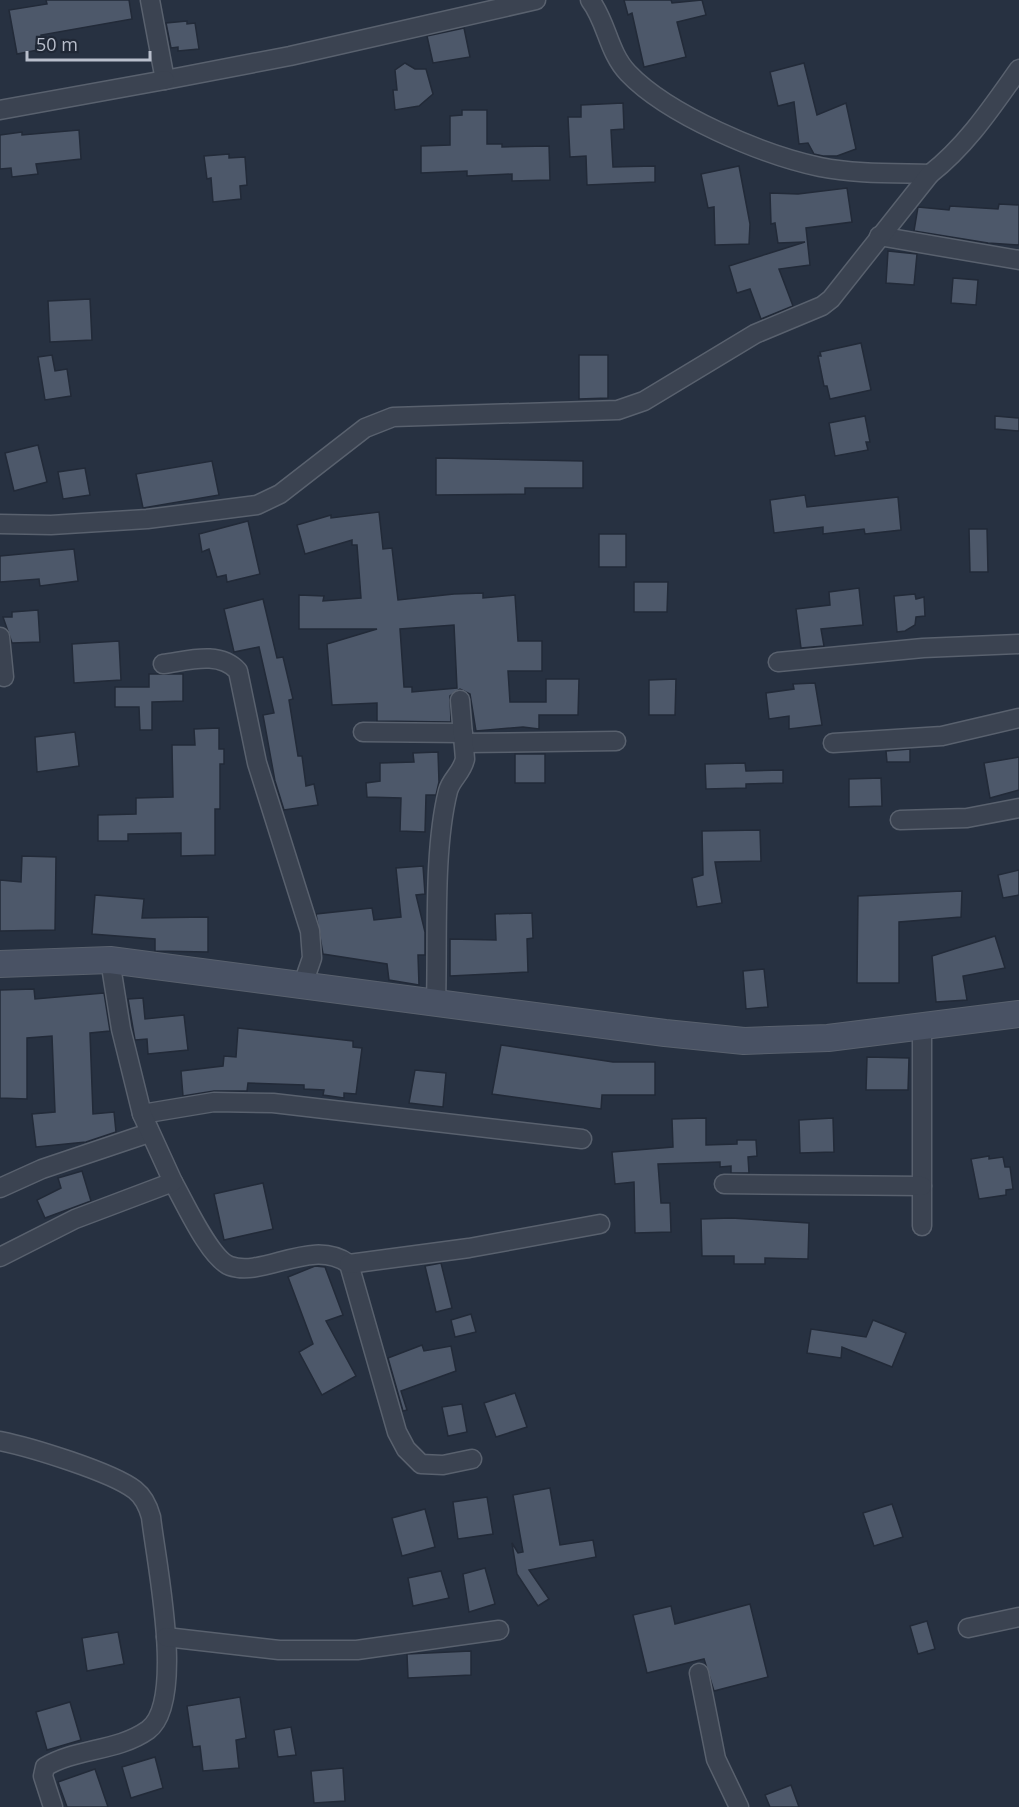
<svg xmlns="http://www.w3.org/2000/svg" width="1019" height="1807" font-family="'Open Sans',sans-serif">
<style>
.building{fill:#4d586a;stroke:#222a38;stroke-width:1.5;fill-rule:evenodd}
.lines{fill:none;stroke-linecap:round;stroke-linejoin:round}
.minor-casing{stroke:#59616e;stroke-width:21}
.secondary-casing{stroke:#59616e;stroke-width:28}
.minor{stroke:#3b4351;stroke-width:18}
.secondary{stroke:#495264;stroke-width:26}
</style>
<rect width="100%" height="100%" fill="#273141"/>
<g class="building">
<polygon points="46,0 129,0 132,19 41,35 43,49 17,54 9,10 47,4"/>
<polygon points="624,0 671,0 672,3 702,0 706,15 677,22 686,57 644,67 632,13 628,15"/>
<polygon points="187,21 187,24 195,23 199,49 178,51 178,47 171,48 166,23"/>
<polygon points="464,28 470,57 433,63 427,36"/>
<polygon points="405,63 415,69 426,69 433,94 419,106 395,110 393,90 397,90 395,70"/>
<polygon points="804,63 817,115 846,103 856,149 837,156 823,156 814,154 808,143 799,144 794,102 778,106 770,72"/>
<polygon points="623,103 624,129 611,130 613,167 655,166 655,182 587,185 586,156 570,157 568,117 581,117 581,105"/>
<polygon points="462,110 487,110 487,144 502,144 502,147 549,146 550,180 512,181 512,174 467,176 467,171 421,173 421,146 450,145 450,116 462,115"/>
<polygon points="79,130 81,159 36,164 38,174 12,177 11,168 0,169 0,135 22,132 22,135"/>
<polygon points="229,154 229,158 245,157 247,185 240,186 241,199 213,202 211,178 207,179 204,156"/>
<polygon points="739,166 750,224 749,244 715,245 714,207 708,208 701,174"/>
<polygon points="847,188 852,222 806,228 810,265 779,269 793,306 761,319 750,289 737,293 729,266 805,242 778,243 775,223 771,224 770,193 798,194"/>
<polygon points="999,204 1019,205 1019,245 988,243 914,231 918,207 949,210 950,206 998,209"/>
<polygon points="888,251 917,254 914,285 886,283"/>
<polygon points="953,278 978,280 976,305 951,303"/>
<polygon points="90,299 92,340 50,342 48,301"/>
<polygon points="861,343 871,390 830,399 827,386 824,386 818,356 821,356 820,352"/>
<polygon points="52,355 55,371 67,369 71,396 45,400 38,357"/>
<polygon points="579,355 608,355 608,398 579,399"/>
<polygon points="865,416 870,442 866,442 868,450 835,456 829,423"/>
<polygon points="995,416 1019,418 1019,431 995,429"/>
<polygon points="38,445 47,482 14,491 5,453"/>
<polygon points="436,458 583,461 583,488 525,488 525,494 436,495"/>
<polygon points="212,461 219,495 143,508 136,474"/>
<polygon points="85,468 90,495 63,499 58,472"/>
<polygon points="805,495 807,507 898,497 901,530 865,534 864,529 823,534 823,527 774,533 770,500"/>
<path d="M379,512L383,549L392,548L398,600L454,594L483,593V598L515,595L518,641H542V671H508L510,702H546V679H579L578,715H539V729L523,727L476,731L470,694L460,689L450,696L451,722L377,721V703L332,705L327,644L377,629H299V595L324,596L323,601L361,598L357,545H352V540L305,554L297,525L331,515V518ZM454,625L457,688L412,692V687H404L400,629Z"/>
<polygon points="248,521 260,574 227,582 226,575 217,577 209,549 202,552 199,534"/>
<polygon points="969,529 987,529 988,572 970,572"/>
<rect x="599" y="534" width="27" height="33"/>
<polygon points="74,549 78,581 40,586 39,579 0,582 0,556"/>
<polygon points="634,582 668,582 667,612 634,612"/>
<polygon points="859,588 863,625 821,629 824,646 801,648 796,609 830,605 829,592"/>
<polygon points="915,594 916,599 924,597 925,616 916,617 915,625 905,631 897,632 894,596"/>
<polygon points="263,599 277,658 283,657 293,699 289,700 298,756 302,756 306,786 314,784 318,805 284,810 275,781 263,715 274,713 259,647 234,652 224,609"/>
<polygon points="38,610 40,642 12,643 3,617 12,617 12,612"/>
<polygon points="119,641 121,680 74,683 72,644"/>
<polygon points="149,674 183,674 183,701 152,702 152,730 140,730 139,707 115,707 115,687 149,687"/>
<polygon points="676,679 675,715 649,715 649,680"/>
<polygon points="815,683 822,725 789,729 789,716 769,719 766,693 794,689 793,684"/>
<polygon points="219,728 219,749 224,749 224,764 220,764 220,809 215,809 215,855 181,856 181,833 128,834 128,841 98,841 98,815 136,814 136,798 173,797 172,745 195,745 194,729"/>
<polygon points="75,732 79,766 37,772 35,737"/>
<polygon points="910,749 910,762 887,762 886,751"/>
<polygon points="438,752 439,782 436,795 426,795 425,832 400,831 401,798 367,797 366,783 380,781 380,763 414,762 413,753"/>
<rect x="515" y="754" width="30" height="29"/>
<polygon points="1019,757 1019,790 990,798 984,763"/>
<polygon points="745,763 746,771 783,770 783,783 746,784 746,788 706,789 705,764"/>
<polygon points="881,778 882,806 849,807 849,779"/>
<polygon points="760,830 761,861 715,862 722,903 697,907 692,878 703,875 702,831"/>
<polygon points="22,856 56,857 55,930 0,931 0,880 21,882"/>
<polygon points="423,866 425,894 416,895 425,932 425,955 418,955 419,985 389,980 387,964 323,954 316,914 372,908 374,920 401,917 396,868"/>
<polygon points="1019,870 1019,895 1003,898 998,875"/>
<polygon points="962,891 961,917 899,922 899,983 857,983 858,896"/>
<polygon points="95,895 144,899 142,918 208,917 208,952 155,951 155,939 92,934"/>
<polygon points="532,913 533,938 527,939 528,972 450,976 450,939 496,940 495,914"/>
<polygon points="995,936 1005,968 963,976 967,1000 936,1002 932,956"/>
<polygon points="764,969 768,1007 746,1009 743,971"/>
<polygon points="34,989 35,999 104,993 110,1031 90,1033 93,1114 114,1112 116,1132 86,1142 36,1147 32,1114 55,1112 52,1036 27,1038 27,1099 0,1098 0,990"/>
<polygon points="143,998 145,1019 184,1015 188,1050 148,1054 147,1039 135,1040 128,999"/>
<polygon points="238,1028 353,1041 353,1047 362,1048 356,1094 344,1093 344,1098 323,1095 324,1090 304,1089 304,1085 248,1083 247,1091 214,1091 183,1096 181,1071 223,1066 224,1056 236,1057"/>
<polygon points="501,1045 613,1062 655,1062 655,1095 602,1095 601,1109 492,1094"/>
<polygon points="867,1057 909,1058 908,1090 866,1090"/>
<polygon points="415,1070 446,1073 443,1107 409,1103"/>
<polygon points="706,1118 706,1145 737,1144 737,1140 756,1140 757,1156 748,1157 749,1173 731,1173 731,1166 720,1167 720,1162 658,1164 661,1203 670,1203 671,1232 635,1233 634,1182 615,1184 612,1152 673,1147 672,1119"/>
<polygon points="833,1118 834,1152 800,1153 799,1120"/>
<polygon points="989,1156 989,1159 1003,1157 1005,1167 1010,1167 1013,1189 1006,1190 1006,1195 979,1199 971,1159"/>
<polygon points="82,1171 91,1201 45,1218 37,1200 61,1188 58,1178"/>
<polygon points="263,1183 273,1229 224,1240 214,1194"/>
<polygon points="731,1218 809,1223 808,1259 765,1258 765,1264 734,1264 734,1256 702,1256 701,1219"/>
<polygon points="441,1263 452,1308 436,1312 425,1266"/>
<polygon points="315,1266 325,1267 343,1315 326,1321 356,1376 322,1395 299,1352 313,1344 288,1277"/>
<polygon points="471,1314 476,1332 455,1337 451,1320"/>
<polygon points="873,1320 906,1333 892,1367 842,1347 841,1358 807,1353 811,1329 866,1337"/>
<polygon points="422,1345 424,1351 451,1346 456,1371 401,1391 407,1410 403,1411 388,1358"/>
<polygon points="515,1393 527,1427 496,1437 484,1403"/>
<polygon points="462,1404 467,1432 448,1436 442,1407"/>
<polygon points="550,1488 560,1545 593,1540 596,1557 529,1570 549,1599 538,1606 517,1574 512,1543 518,1553 523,1552 513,1495"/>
<polygon points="487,1497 493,1534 458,1539 453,1502"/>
<polygon points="892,1504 903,1537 874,1546 863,1513"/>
<polygon points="425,1509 435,1547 402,1556 392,1518"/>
<polygon points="485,1568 495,1604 469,1612 463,1574"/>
<polygon points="441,1571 449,1598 413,1606 408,1578"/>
<polygon points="750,1604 768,1677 714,1691 704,1659 647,1673 633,1615 671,1606 675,1624"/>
<polygon points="927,1621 935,1649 918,1654 910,1626"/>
<polygon points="118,1632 124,1664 87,1671 82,1638"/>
<polygon points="471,1651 471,1675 408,1678 407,1654"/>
<polygon points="240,1697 246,1738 236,1740 239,1768 203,1771 200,1746 193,1747 187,1706"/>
<polygon points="70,1702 81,1740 47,1750 36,1712"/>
<polygon points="291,1727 296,1755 278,1757 274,1730"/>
<polygon points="155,1757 163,1788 131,1798 122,1767"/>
<polygon points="343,1768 345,1801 314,1803 311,1771"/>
<polygon points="95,1769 108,1807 67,1807 58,1782"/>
<polygon points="791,1785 799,1807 770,1807 765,1795"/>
</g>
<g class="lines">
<g class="minor-casing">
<g id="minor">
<polyline points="150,0 165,80 290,56 536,0"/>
<path d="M590,0C607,22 608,52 628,73C668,115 763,155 820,167C855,174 894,173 930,174"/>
<polyline points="0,110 165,80"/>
<polyline points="879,236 1019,260"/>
<path d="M0,524L51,525L147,519L257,505L280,494L365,428L393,417L618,410L644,401L755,334L822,306L831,299L930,174C967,145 992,107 1019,69"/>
<polyline points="0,637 4,677"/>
<polyline points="778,662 923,648 1019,644"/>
<path d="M163,664C187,661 219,650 238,671L257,763L310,931L312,958L303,984"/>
<polyline points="363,732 463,733"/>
<polyline points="464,743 616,741"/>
<polyline points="833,743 942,736 1019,718"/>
<polyline points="900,820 967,818 1019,808"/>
<path d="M436,1002C438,939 433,851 448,791C451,779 462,773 465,759L460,700"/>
<polyline points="922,1026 922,1226"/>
<polyline points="142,1114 214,1102 273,1103 582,1139"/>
<path d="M173,1182C184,1201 210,1259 230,1266C264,1278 312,1237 349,1264L397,1432L406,1449L421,1464L443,1465L472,1459"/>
<polyline points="724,1184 922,1186"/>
<polyline points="0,1188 42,1169 149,1133"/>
<polyline points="0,1257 75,1219 173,1182 142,1114 121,1029 110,960"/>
<polyline points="349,1264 469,1248 600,1224"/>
<path d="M0,1441C30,1447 112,1472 135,1490C144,1497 148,1506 151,1517C156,1562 186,1702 148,1730C117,1752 76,1748 45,1767L43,1776L53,1807"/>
<polyline points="968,1628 1019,1617"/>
<polyline points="166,1637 279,1650 357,1650 499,1630"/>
<polyline points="699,1673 716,1759 739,1807"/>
</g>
</g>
<g class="secondary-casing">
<polyline id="secondary" points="0,964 110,960 665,1033 744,1041 828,1038 1019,1014"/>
</g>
<use href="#minor" class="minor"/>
<use href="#secondary" class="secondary"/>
</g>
<path d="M27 51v9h123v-9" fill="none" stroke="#b8becb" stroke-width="3"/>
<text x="36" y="51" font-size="18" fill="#b8becb" stroke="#202836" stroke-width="4.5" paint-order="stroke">50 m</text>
</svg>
